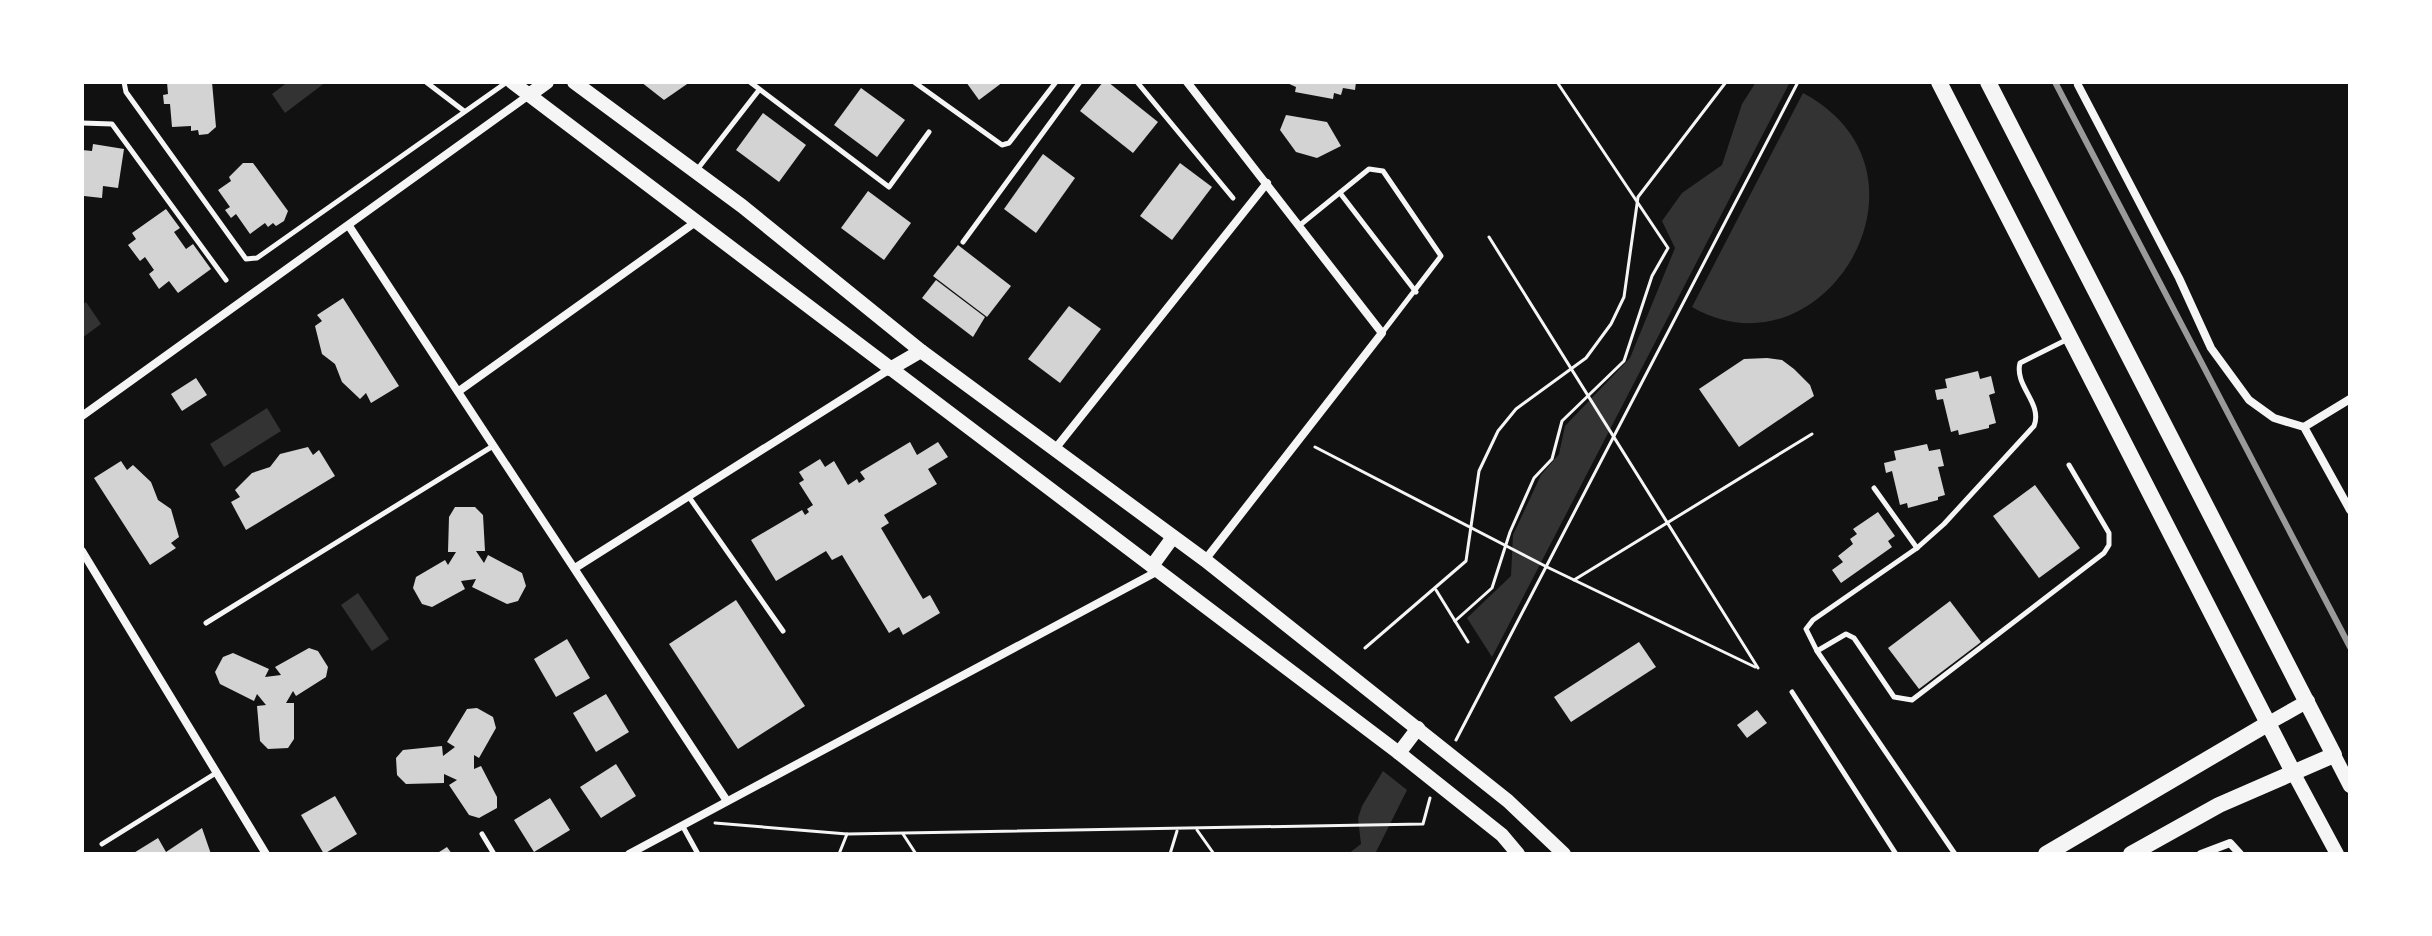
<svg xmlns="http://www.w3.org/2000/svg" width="2432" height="936" font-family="Cabin,sans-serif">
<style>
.water{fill:#333}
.building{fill:#d3d3d3}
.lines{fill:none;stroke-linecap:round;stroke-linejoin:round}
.path{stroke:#f5f5f5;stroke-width:3}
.service{stroke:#f5f5f5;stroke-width:5}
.minor{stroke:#f5f5f5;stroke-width:8}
.secondary{stroke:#f5f5f5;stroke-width:14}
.primary{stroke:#f5f5f5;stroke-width:16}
.rail{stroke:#9a9a9a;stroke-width:6}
</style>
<rect width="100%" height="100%" fill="#111"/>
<g class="water">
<polygon points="288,82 326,82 285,113 272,94"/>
<polygon points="1756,82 1790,82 1492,657 1467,618 1511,576 1513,535 1541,475 1559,454 1565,426 1630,358 1675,248 1662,221 1682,193 1722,165 1742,104"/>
<path d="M1803,93C1951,172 1823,383 1692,307Z"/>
<polygon points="86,302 101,324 82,338 82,305"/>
<polygon points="267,408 281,431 224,467 210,444"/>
<polygon points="358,593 389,639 372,651 341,605"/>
<polygon points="1383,771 1407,790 1375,854 1348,854 1361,844 1358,818 1362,806"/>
</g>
<g class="building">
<polygon points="167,82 212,82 216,127 208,134 199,135 198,130 191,131 191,126 172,127 170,104 164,104 163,95 168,94"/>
<polygon points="641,82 690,82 664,100"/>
<polygon points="966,82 1003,82 979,100"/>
<polygon points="1103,82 1108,82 1158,122 1133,153 1080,111"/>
<polygon points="1285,82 1356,82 1355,90 1343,88 1341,95 1334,93 1333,99 1295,92 1296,87"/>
<polygon points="861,88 905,120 877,157 834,125"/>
<polygon points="763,113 806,145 779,182 736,150"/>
<polygon points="1286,115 1327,122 1341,146 1317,158 1296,152 1280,130"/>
<polygon points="93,144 124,149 118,188 103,186 102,198 84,196 82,189 82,150 92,151"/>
<polygon points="1043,154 1075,178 1036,233 1004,209"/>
<polygon points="243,163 253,163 288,211 284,221 276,226 273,223 268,227 265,223 250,234 236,214 231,218 225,210 230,207 218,190 231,181 229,177"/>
<polygon points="1180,163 1212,187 1172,240 1140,216"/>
<polygon points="868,191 911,223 884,260 841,228"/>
<polygon points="166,209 180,228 174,232 186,249 193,244 211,269 178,293 169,281 159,289 149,274 154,270 145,257 140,261 128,245 136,239 132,233"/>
<polygon points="958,245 1011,286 987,317 933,276"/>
<polygon points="936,280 985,317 973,337 922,298"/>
<polygon points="343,298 399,386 371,403 366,393 360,399 342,382 335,364 322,354 315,326 322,321 317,315"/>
<polygon points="1069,306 1101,329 1060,383 1028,359"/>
<polygon points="1767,358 1782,360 1794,369 1810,385 1814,396 1739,447 1699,389 1744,359"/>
<polygon points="1978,371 1980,379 1991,376 1995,393 1989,395 1996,423 1989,425 1989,428 1959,435 1958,430 1951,432 1943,399 1937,400 1935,390 1947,388 1945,379"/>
<polygon points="196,378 207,395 182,411 171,394"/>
<polygon points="910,442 917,455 938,442 948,457 928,469 937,484 884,515 889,523 881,528 923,599 930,595 940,613 903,635 899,627 889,633 842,555 832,560 826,551 776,581 751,540 802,510 805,515 809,512 807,509 813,505 799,483 804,480 799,472 820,459 825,467 834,461 848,485 857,479 859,483 865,479 860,472"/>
<polygon points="1927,444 1929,451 1940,449 1944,466 1938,467 1945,495 1938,497 1938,500 1908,508 1907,503 1900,505 1892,471 1886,473 1884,463 1896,460 1894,451"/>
<polygon points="308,447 313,455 319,450 335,476 246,530 231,502 240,497 235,490 252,473 270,467 280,454"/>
<polygon points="121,461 127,470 133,465 151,482 158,500 171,509 179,537 171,543 176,548 150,565 94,478"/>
<polygon points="2035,485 2080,548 2039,578 1993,516"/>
<polygon points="455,507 475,507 483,515 485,551 476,551 484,563 488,555 522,573 526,586 518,601 507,604 472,587 476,579 461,581 465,589 432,607 422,604 413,588 416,577 445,560 448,565 456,552 448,552 449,517"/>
<polygon points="1878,512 1895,536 1888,541 1892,547 1841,583 1832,570 1843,562 1838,556 1853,544 1850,539 1857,534 1853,529"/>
<polygon points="736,600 805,706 738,749 669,644"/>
<polygon points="1950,601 1981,642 1919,689 1888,648"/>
<polygon points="567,639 590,678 556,697 534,659"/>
<polygon points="1639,642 1656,667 1571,722 1554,697"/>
<polygon points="309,648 318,651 328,667 326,677 296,696 293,691 286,703 294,703 294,739 288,748 268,749 260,741 257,706 266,705 257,694 254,701 220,684 215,672 223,657 233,653 269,669 265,677 281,675 275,667"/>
<polygon points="606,694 629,732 596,752 573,713"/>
<polygon points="477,708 493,717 496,728 479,758 474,755 474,769 481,766 497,797 497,808 479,818 469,815 449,785 457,780 444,774 444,783 406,784 397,775 396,758 403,750 442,746 443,756 455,747 447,742 467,709"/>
<polygon points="1757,710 1767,723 1747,738 1737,725"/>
<polygon points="616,764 636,796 601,818 580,787"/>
<polygon points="335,796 357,834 324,854 301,815"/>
<polygon points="550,798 570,830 534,852 514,820"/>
<polygon points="202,828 211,854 132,854 158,838 166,852"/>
<polygon points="447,847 452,854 436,854"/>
</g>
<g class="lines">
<g class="path">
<polyline points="1489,237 1758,668"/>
<polyline points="1315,447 1547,567 1755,667"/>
<polyline points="1574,580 1812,434"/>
<polyline points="1436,590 1468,642"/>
<polyline points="1455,621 1492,588 1510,532 1534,478 1552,459 1562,421 1624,361 1652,276 1668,248 1557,82"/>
<polyline points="1365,648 1466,561 1479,471 1498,431 1516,409 1586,358 1611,324 1624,297 1638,197 1726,82"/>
<polyline points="1456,740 1798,82"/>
<polyline points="715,823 847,834"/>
<polyline points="1197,830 1214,854"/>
<polyline points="903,834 916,854"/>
<polyline points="839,854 847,834 1423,824 1430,798"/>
<polyline points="1170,854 1177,831"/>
</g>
<g class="service">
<polyline points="124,82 126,92 246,259 257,258 507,82"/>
<polyline points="426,82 464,111"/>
<polyline points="750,82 889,187 929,132"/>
<polyline points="914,82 1002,145 1009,143 1056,82"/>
<polyline points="1137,82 1233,198"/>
<polyline points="82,123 112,124 226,280"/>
<polyline points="696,171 759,90"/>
<polyline points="1340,193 1416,292"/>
<polyline points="1300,225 1369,169 1383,171 1441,256 1382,333"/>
<polyline points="963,242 1080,82"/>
<polyline points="1874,488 1917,548"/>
<polyline points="689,497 783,631"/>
<polyline points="206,623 493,446"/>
<polyline points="1817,651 1846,634 1854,638 1894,697 1912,700 2104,553 2109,545 2109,533 2069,465"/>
<polyline points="1792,692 1896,854"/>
<polyline points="682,825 698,854"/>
<polyline points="482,834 494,854"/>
<polyline points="102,844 216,773"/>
<path d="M1955,854L1817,651L1806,629L1813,620L1917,548L1944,524L2034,426C2043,403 2014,386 2020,363L2068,339"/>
</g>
<g class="minor">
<polyline points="1187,82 1382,333 1205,560"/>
<polyline points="2078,85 2179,278 2211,348 2249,400 2274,418 2304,427 2350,510"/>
<polyline points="349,226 727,801"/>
<polyline points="459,391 697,221"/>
<polyline points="82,416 529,95"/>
<polyline points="2304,427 2350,399"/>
<polyline points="1055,449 1267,183"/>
<polyline points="82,551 266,854"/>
<polyline points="575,568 890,369"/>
<polyline points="629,854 1158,571"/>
<polyline points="2201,854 2230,843 2240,854"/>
</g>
<g class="secondary">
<polyline points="512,82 1399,753 1502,835 1518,854"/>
<polyline points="574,82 742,206 921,351 1205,560 1508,801 1564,854"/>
<polyline points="529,95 547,82"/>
<polyline points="890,369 921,351"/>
<polyline points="1152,566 1173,537"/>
<polyline points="2269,723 2308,701"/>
<polyline points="1399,753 1418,728"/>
<polyline points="2334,755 2350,786"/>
<polyline points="2294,774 2337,854"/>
</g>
<g class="primary">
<polyline points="1939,82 2294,774"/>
<polyline points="1988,82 2334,755 2219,805 2131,854"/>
<polyline points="2046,854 2269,723"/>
</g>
<polyline class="rail" points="2055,82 2350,647"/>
</g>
<rect width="2432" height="936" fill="none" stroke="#ffffff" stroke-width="168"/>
</svg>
